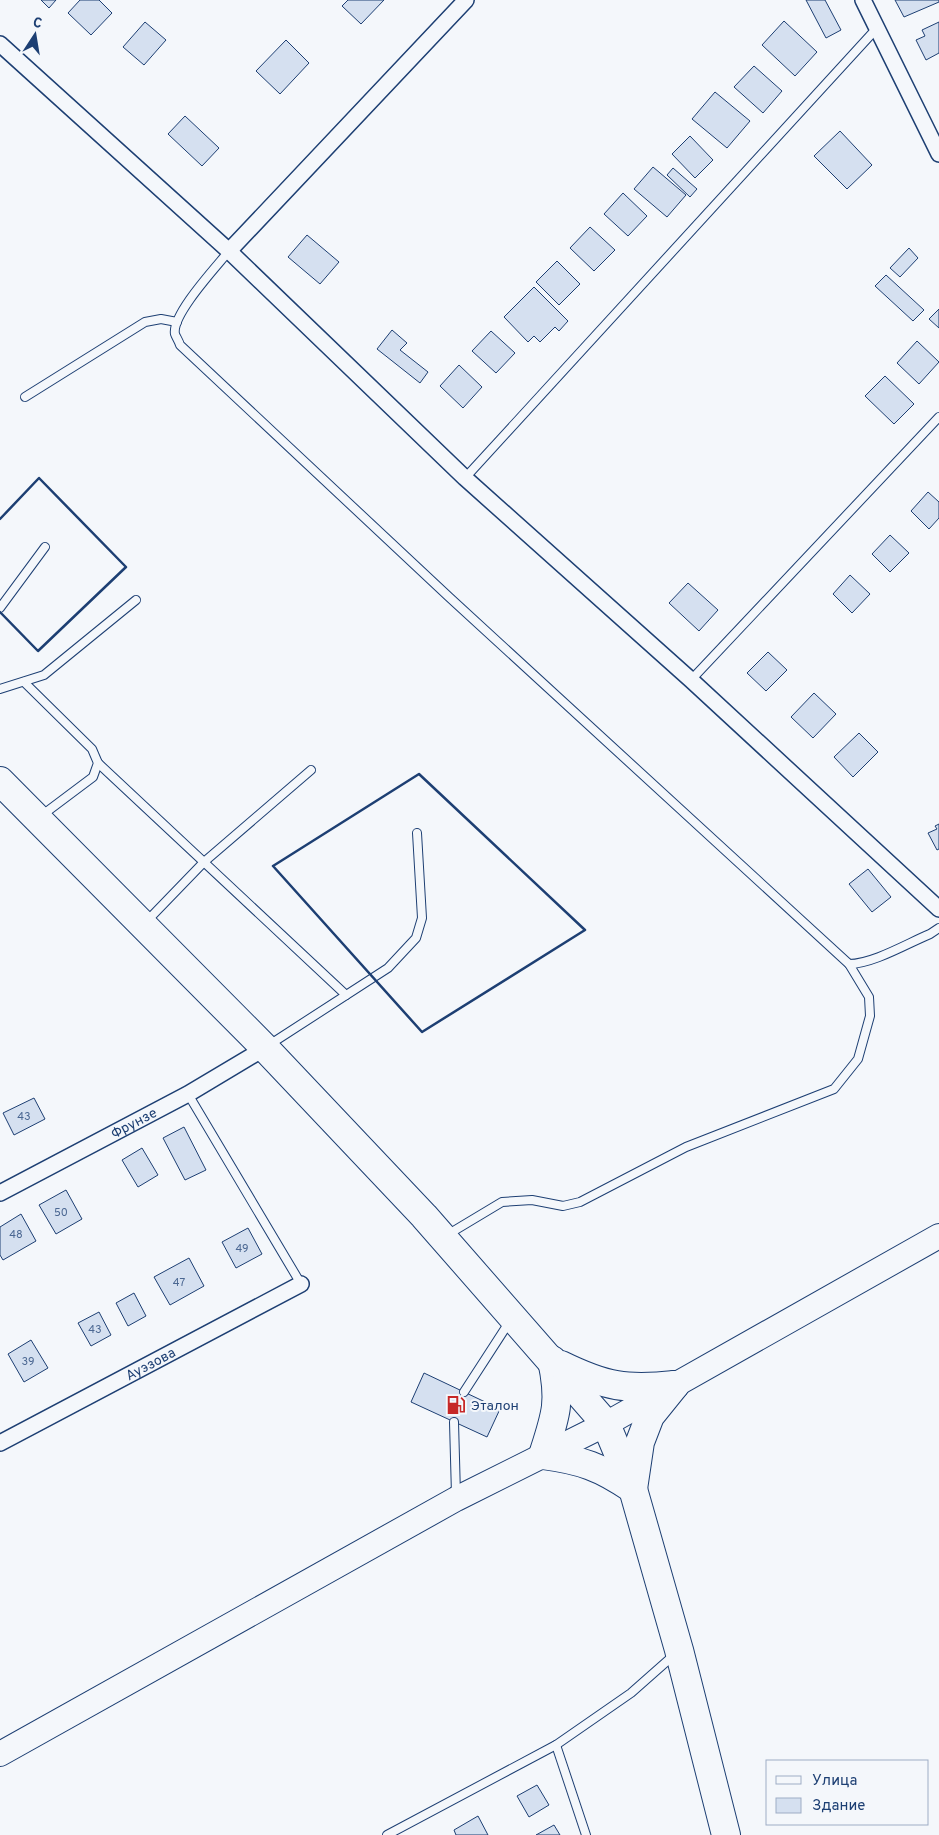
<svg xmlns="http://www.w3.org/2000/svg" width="939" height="1835" font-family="Overpass,sans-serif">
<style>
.building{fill:#d5e0f0;stroke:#1d3f73}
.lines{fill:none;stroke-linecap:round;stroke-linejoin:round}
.lane-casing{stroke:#1d3f73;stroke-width:10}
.street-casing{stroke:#1d3f73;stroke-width:18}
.primary-casing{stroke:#1d3f73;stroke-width:26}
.highway-casing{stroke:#1d3f73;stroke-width:30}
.lane{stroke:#f4f7fb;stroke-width:8}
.street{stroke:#f4f7fb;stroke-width:15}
.primary{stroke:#f4f7fb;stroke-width:24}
.highway{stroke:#f4f7fb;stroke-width:28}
.wall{stroke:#1d3f73;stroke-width:2.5}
.labels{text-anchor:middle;stroke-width:4;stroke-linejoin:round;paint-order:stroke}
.number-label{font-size:11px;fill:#4b6792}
.street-label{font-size:14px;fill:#1d3f73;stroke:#f4f7fb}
.poi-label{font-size:14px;fill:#1d3f73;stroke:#f4f7fb;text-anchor:start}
</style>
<rect width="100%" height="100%" fill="#f4f7fb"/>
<g class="building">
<polygon points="41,0 56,0 49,8"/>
<polygon points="80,0 99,0 112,13 91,35 68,13"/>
<polygon points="348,0 384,0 361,24 342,6"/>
<polygon points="806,0 825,0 841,30 826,38"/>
<polygon points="895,0 939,0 939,2 904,17"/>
<polygon points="784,21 817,52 795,76 762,45"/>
<polygon points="145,22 166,40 144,65 123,47"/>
<polygon points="939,22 939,53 926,60 916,40 925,36 922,30"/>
<polygon points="286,40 309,63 280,94 256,71"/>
<polygon points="754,66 782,91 763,113 734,87"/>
<polygon points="715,92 750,121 727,148 692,119"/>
<polygon points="185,116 219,148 202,166 168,134"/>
<polygon points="840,131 872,165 847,189 814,156"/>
<polygon points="690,136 713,160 695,178 672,154"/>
<polygon points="653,167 686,195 667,217 634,189"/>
<polygon points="673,168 697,189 690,197 667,175"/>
<polygon points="623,193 647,216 628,236 604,214"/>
<polygon points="590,227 615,250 594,271 570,248"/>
<polygon points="307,235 339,262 320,284 288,257"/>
<polygon points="909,248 918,258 900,277 890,268"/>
<polygon points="557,261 580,284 559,305 536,282"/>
<polygon points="886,275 924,310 913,321 875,286"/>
<polygon points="534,287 568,321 559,331 555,327 540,342 534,336 528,342 504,317"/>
<polygon points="939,309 939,328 929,319"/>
<polygon points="392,330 407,343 400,350 428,372 420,383 377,349"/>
<polygon points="491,331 515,353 496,373 472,351"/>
<polygon points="917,341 939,362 919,384 897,363"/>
<polygon points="459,365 482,387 463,408 440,386"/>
<polygon points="885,376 914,404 894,424 865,396"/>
<polygon points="928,492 939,502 939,518 929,529 911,511"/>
<polygon points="890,535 909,553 890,572 872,554"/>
<polygon points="850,575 870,594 852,613 833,594"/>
<polygon points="688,583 718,610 699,631 669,603"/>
<polygon points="768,652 787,670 766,691 747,673"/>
<polygon points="814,693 836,714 813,738 791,717"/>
<polygon points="859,733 878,752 853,777 834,757"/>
<polygon points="939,824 939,849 937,850 928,833 937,829 935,826"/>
<polygon points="868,869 891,897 872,912 849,884"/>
<polygon points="34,1098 45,1119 14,1135 3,1113"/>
<polygon points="184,1127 206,1170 185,1180 163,1138"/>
<polygon points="142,1148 158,1175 138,1187 122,1160"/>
<polygon points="66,1190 82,1219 56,1234 39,1205"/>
<polygon points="21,1214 36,1241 3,1260 0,1255 0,1227"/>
<polygon points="248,1228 262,1254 236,1268 222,1242"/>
<polygon points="189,1258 204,1286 170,1305 154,1277"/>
<polygon points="134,1293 146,1316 128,1326 116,1303"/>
<polygon points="99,1312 111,1335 91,1346 78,1323"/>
<polygon points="31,1340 48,1368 24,1382 8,1354"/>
<polygon points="424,1373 500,1409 487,1437 411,1402"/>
<polygon points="537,1785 549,1805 529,1817 517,1796"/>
<polygon points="478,1816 488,1835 456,1835 454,1830"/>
<polygon points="554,1825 560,1835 536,1835"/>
</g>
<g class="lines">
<g class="lane-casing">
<g id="lane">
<path d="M229,251C217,266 171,315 175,334C176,337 179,341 180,345L449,597L849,964C873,964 908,943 930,934L939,928"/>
<polyline points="25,397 145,322 161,319 177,322"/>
<polyline points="465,478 877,28"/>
<polyline points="0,608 45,547"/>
<polyline points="691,680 939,417"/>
<polyline points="24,682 92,749 98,763 93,777 41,816"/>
<polyline points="0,689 44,675 136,600"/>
<polyline points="98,763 346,995"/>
<polyline points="146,922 204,862 311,770"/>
<polyline points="269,1045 388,968 416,938 422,918 417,833"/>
<polyline points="188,1094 301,1284"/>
<polyline points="447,1235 502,1202 532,1200 563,1206 580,1202 686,1147 834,1089 858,1059 870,1016 869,997 849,964"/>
<polyline points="464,1392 510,1321"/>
<polyline points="454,1422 456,1495"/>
<polyline points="556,1745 586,1835"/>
<polyline points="387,1835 556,1745 631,1693 674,1655"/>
</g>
</g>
<g class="street-casing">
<g id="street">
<polyline points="863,0 939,154"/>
<polyline points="0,44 229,251 465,478 691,680 939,909"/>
<polyline points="229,251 466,0"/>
<path id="s1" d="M0,1193L188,1094L265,1048"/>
<path id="s2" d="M0,1443L301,1284"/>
</g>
</g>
<g class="primary-casing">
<polyline id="primary" points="0,1754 456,1499 606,1424 939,1236"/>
</g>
<g class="highway-casing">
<g id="highway">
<polyline points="0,781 265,1048 424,1216 606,1424 633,1489 679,1650 726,1835"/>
<path d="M552,1360C561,1402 556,1415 543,1455C581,1460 601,1467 633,1489L640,1442L650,1416L675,1385"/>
<path d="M561,1365C606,1387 626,1390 675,1385"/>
</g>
</g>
<use href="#lane" class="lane"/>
<use href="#street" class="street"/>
<use href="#primary" class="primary"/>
<use href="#highway" class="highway"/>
<g class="wall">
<polyline points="0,519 39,478 126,567 38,651 0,612"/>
<polygon points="419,774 585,930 422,1032 273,866"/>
</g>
</g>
<defs>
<g id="fuel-bare" transform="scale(1.5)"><path d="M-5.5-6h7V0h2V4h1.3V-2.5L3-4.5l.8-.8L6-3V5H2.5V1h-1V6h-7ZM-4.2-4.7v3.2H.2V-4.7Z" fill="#c62828" stroke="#f4f7fb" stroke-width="2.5" paint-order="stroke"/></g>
</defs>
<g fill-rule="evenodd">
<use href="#fuel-bare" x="456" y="1405"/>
</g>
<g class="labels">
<g class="number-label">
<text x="24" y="1120">43</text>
<text x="61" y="1216">50</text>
<text x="16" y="1238">48</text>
<text x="242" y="1252">49</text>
<text x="179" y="1286">47</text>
<text x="95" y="1333">43</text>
<text x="28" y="1365">39</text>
</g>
<g class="street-label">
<text dy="5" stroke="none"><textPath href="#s1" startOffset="151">Фрунзе</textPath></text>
<text dy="5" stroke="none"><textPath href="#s2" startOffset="170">Ауэзова</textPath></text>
</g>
<g class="poi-label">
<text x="471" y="1410">Эталон</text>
</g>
</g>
<rect x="766" y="1760" width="162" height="65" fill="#f4f7fb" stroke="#9eadc5"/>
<rect x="776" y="1776" width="25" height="8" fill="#f4f7fb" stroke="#9eadc5"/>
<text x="812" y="1785" font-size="15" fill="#1d3f73">Улица</text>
<rect x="776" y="1798" width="25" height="15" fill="#d5e0f0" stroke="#9eadc5"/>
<text x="812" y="1810" font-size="15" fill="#1d3f73">Здание</text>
<g transform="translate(35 35) rotate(12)" stroke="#f4f7fb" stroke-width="4" paint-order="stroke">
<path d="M0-4L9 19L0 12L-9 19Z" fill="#1d3f73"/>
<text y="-8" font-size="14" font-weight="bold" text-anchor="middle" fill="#1d3f73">С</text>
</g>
</svg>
